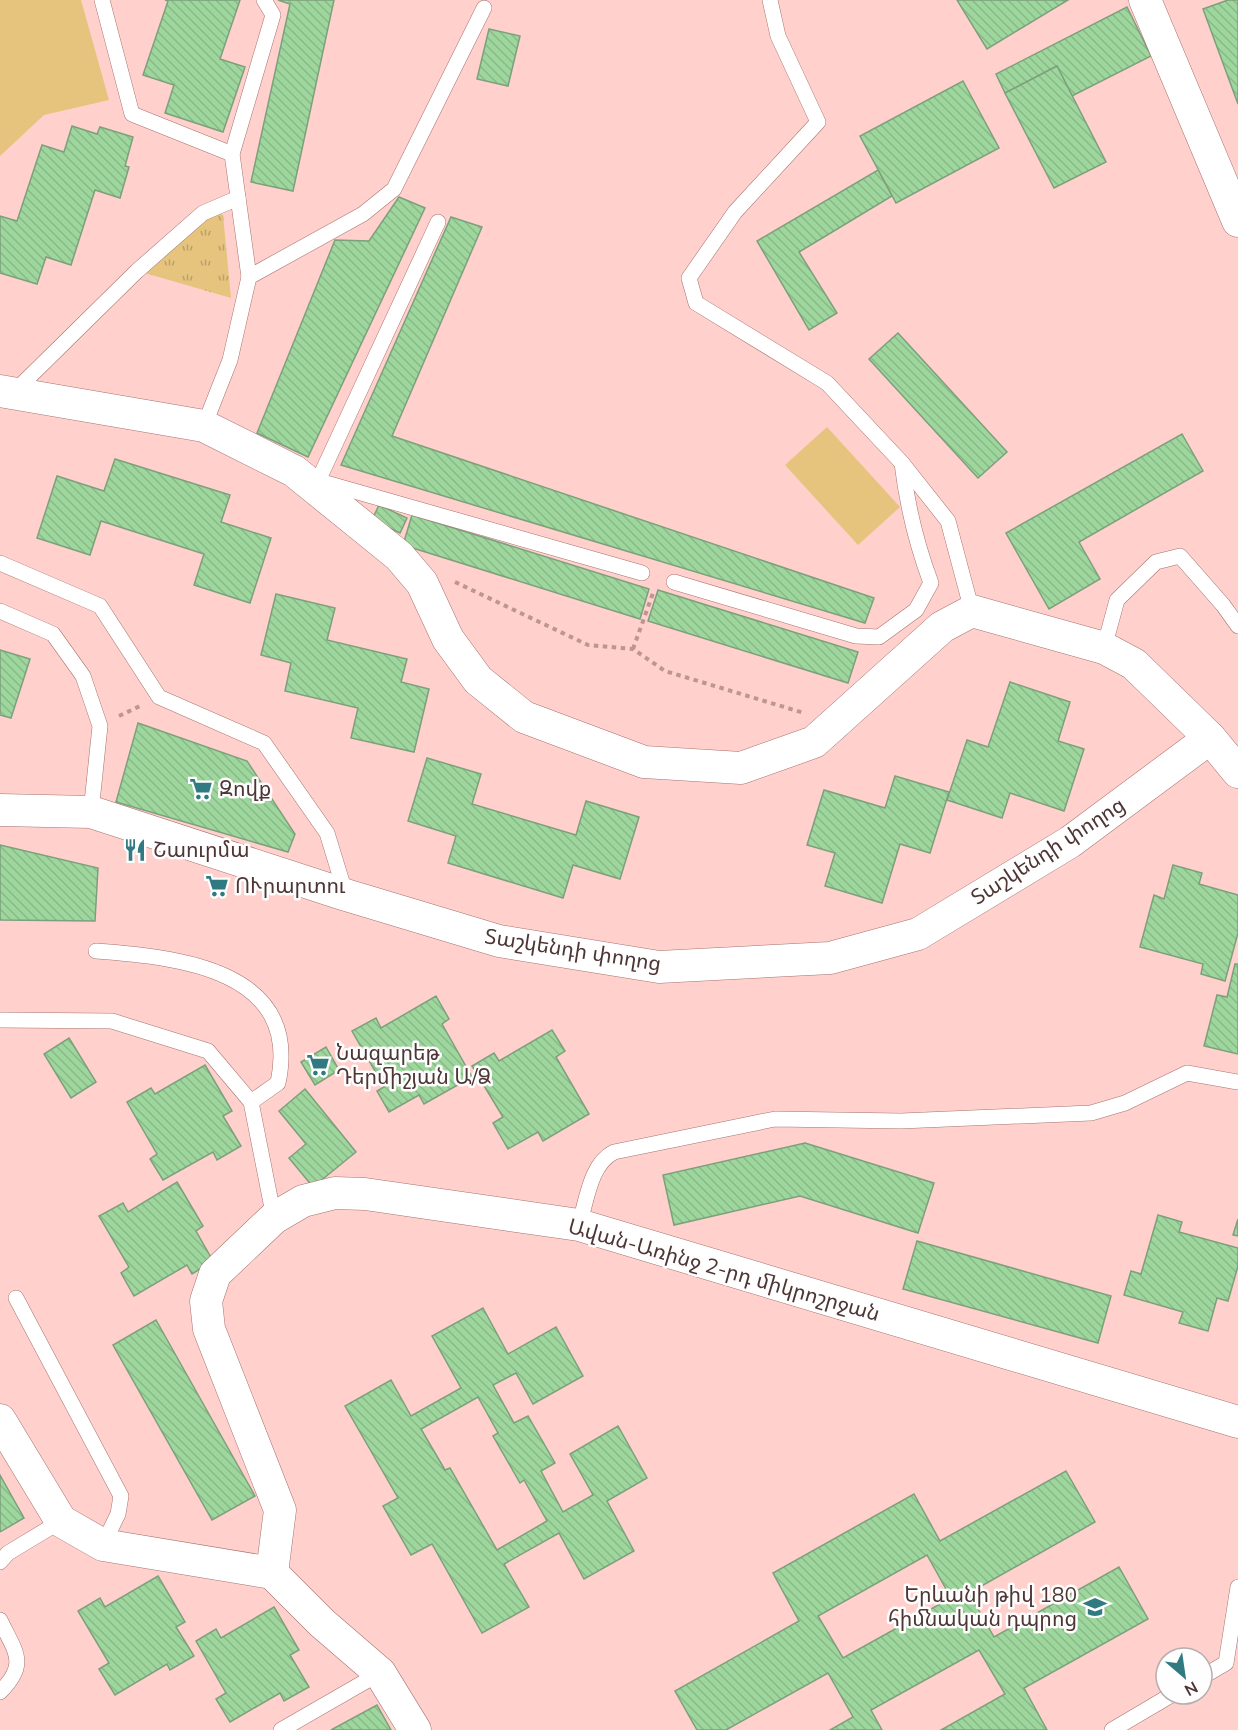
<svg xmlns="http://www.w3.org/2000/svg" width="1238" height="1730" font-family="Mulish,'Noto Sans Armenian',sans-serif">
<style>
.grass{fill:url(#grass-tufts)}
.park{fill:#e6c47e}
.building{fill:url(#building-back-hatch);stroke:#7da07c;stroke-width:1.5;fill-rule:evenodd}
.lines{fill:none;stroke-linecap:round;stroke-linejoin:round}
.service-casing{stroke:#a6736e;stroke-width:16}
.minor-casing{stroke:#a6736e;stroke-width:33}
.path{stroke:#bd9694;stroke-width:4;stroke-dasharray:4.5 4.5;stroke-linecap:butt}
.service{stroke:#fff;stroke-width:15}
.minor{stroke:#fff;stroke-width:32}
.labels{text-anchor:middle;stroke-width:5;stroke-linejoin:round;paint-order:stroke}
.poi-label{font-size:21px;fill:#4d3635;stroke:#fefefe;text-anchor:start}
.street-label{font-size:21px;fill:#4d3635;stroke:#fefefe}
</style>
<defs>
<pattern id="grass-tufts" width="24" height="20" patternUnits="userSpaceOnUse" patternTransform="scale(1.5)"><rect width="24" height="20" fill="#e6c47e"/><path d="M3 7l-1-3M5 7V3M7 7l1-3M15 17l-1-3M17 17v-4M19 17l1-3" fill="none" stroke="#bda068"/></pattern>
<pattern id="building-back-hatch" width="6" height="6" patternUnits="userSpaceOnUse" patternTransform="scale(1.5)"><rect width="6" height="6" fill="#9ed79d"/><path d="M-1 5l2 2M0 0l6 6M5-1l2 2" fill="none" stroke="#8ab988"/></pattern>
</defs>
<rect width="100%" height="100%" fill="#ffd0cc"/>
<polygon class="grass" points="212,211 223,215 231,298 145,273"/>
<g class="park">
<polygon points="0,0 81,0 109,100 44,115 0,156"/>
<polygon points="827,427 900,507 858,545 785,465"/>
</g>
<g class="building">
<polygon points="165,0 240,0 220,59 245,67 223,132 165,113 174,85 143,75 168,1"/>
<polygon points="278,0 334,0 293,191 251,182 290,4"/>
<polygon points="957,0 1068,0 987,49"/>
<polygon points="1228,0 1238,0 1238,104 1203,9"/>
<polygon points="1127,7 1151,56 1072,96 1057,66 1005,93 996,74"/>
<polygon points="489,29 520,36 508,86 477,79"/>
<polygon points="1057,66 1106,162 1054,188 1005,93"/>
<polygon points="963,81 999,148 896,203 860,136"/>
<polygon points="72,126 97,134 100,127 133,137 125,166 129,167 120,198 95,190 71,265 46,257 37,284 0,273 0,216 17,221 42,145 64,152"/>
<polygon points="878,170 892,196 799,252 837,313 809,330 757,241"/>
<polygon points="399,197 425,208 308,457 257,433 335,240 369,241"/>
<polygon points="451,217 482,227 392,436 874,598 865,623 341,465"/>
<polygon points="898,333 1007,452 978,478 869,359"/>
<polygon points="1182,434 1203,471 1079,542 1100,579 1049,609 1006,533"/>
<polygon points="115,459 230,495 221,522 271,538 250,603 194,585 204,554 101,521 90,555 37,538 57,476 104,491"/>
<polygon points="379,505 407,518 400,533 372,520"/>
<polygon points="412,515 649,589 640,619 403,545"/>
<polygon points="658,590 858,652 848,683 648,621"/>
<polygon points="276,594 335,608 327,640 407,659 401,682 429,689 414,752 351,738 358,708 285,691 291,663 261,655"/>
<polygon points="0,650 30,659 11,718 0,715"/>
<polygon points="1010,682 1070,702 1058,741 1084,749 1064,811 1010,793 1002,818 947,800 967,740 988,747"/>
<polygon points="138,723 247,761 295,834 288,852 116,802"/>
<polygon points="427,758 481,774 472,804 576,835 586,801 639,817 620,879 573,865 563,898 448,863 456,836 408,821"/>
<polygon points="895,776 949,792 930,853 900,844 882,903 825,886 835,853 807,845 824,790 885,808"/>
<polygon points="0,845 98,868 95,921 0,920"/>
<polygon points="1173,865 1202,873 1199,884 1238,895 1238,933 1225,981 1201,974 1203,964 1140,947 1154,895 1164,899"/>
<polygon points="1235,964 1238,964 1238,1054 1204,1046 1217,995 1227,997"/>
<polygon points="436,996 449,1019 442,1024 472,1077 424,1104 419,1095 389,1112 377,1091 384,1087 352,1031 376,1018 381,1028"/>
<polygon points="552,1030 565,1051 556,1057 589,1114 543,1141 538,1132 508,1149 493,1123 503,1117 472,1066 494,1053 499,1061"/>
<polygon points="69,1038 96,1082 71,1098 44,1054"/>
<polygon points="326,1047 339,1070 315,1085 301,1062"/>
<polygon points="205,1065 232,1111 223,1116 241,1146 217,1160 213,1152 163,1180 150,1159 157,1154 127,1102 151,1088 155,1094"/>
<polygon points="305,1089 356,1152 313,1187 289,1158 306,1144 279,1111"/>
<polygon points="805,1143 934,1183 918,1233 800,1196 674,1225 663,1175"/>
<polygon points="177,1182 203,1226 196,1231 213,1261 192,1274 187,1265 134,1296 121,1273 129,1267 99,1216 123,1203 128,1212"/>
<polygon points="1158,1215 1182,1222 1179,1232 1238,1248 1238,1266 1228,1301 1217,1298 1208,1331 1179,1323 1183,1312 1124,1295 1131,1271 1141,1274"/>
<polygon points="1238,1219 1238,1236 1233,1235"/>
<polygon points="917,1241 1111,1296 1098,1343 903,1289"/>
<path d="M483,1308L508,1354L556,1327L583,1376L533,1404L516,1373L493,1385L514,1423L528,1416L555,1463L541,1471L563,1512L593,1495L570,1454L618,1426L647,1478L607,1501L634,1551L584,1579L559,1533L504,1564L529,1607L482,1633L432,1544L411,1555L383,1506L398,1498L345,1406L391,1380L411,1416L461,1388L432,1336ZM478,1397L498,1433L493,1436L520,1483L524,1480L547,1521L497,1550L450,1468L445,1470L421,1429Z"/>
<polygon points="156,1320 255,1496 212,1520 113,1345"/>
<path d="M1066,1471L1095,1522L969,1593L994,1637L1119,1567L1148,1619L1024,1688L1047,1730H941L1005,1694L979,1650L871,1710L882,1730H830L853,1717L828,1673L726,1730H697L675,1691L799,1621L773,1573L914,1494L940,1541ZM927,1555L951,1598L843,1658L818,1616Z"/>
<polygon points="0,1475 24,1518 0,1532"/>
<polygon points="158,1576 185,1622 176,1627 194,1656 170,1670 167,1664 115,1695 99,1669 109,1663 78,1611 100,1598 105,1607"/>
<polygon points="274,1607 299,1650 290,1655 309,1687 284,1701 280,1693 230,1722 216,1699 226,1693 196,1641 216,1629 221,1638"/>
<polygon points="377,1705 391,1730 331,1730"/>
</g>
<g class="lines">
<g class="service-casing">
<g id="service">
<polyline points="102,0 132,114 232,154 249,277 230,360 204,426"/>
<polyline points="770,0 778,36 818,122 735,212 689,278 696,303 827,383 902,463 948,521 972,611"/>
<polyline points="232,154 273,15 264,0"/>
<polyline points="249,277 363,214 394,189 484,8"/>
<polyline points="13,393 137,271 203,213 238,198"/>
<polyline points="318,481 438,222"/>
<polyline points="319,481 642,573"/>
<polyline points="0,563 100,606 159,697 264,743 327,833 346,895"/>
<path d="M674,582L856,636L879,637L916,610L931,583C916,543 907,505 902,463"/>
<polyline points="0,611 53,634 83,676 100,726 91,812"/>
<polyline points="1104,648 1117,600 1156,562 1180,556 1223,605 1238,626"/>
<path d="M96,951C177,957 302,969 278,1083L251,1102"/>
<polyline points="0,1020 112,1021 208,1051 251,1102 274,1218"/>
<path d="M579,1225C587,1200 590,1164 614,1152L775,1119L901,1121L1091,1113L1125,1103L1187,1073L1238,1082"/>
<polyline points="16,1298 121,1496 118,1514 103,1545"/>
<polyline points="0,1562 8,1553 61,1521"/>
<path d="M0,1620C15,1652 29,1663 0,1692"/>
<polyline points="1202,1677 1226,1663 1238,1587"/>
<polyline points="281,1730 380,1673"/>
<polyline points="1112,1730 1173,1694"/>
</g>
</g>
<g class="minor-casing">
<g id="minor">
<polyline points="1145,0 1238,221"/>
<polyline points="0,391 204,426 294,471 399,556 422,583 448,639 478,680 524,717 644,762 741,768 814,742 942,627 972,611 1104,648 1134,664 1210,738 1238,772"/>
<polyline points="0,810 91,812 346,895 499,941 659,967 830,958 918,934 1070,842 1210,738"/>
<polyline points="0,1420 61,1521 103,1545 272,1573 322,1623 380,1673 415,1730"/>
<polyline points="272,1573 280,1510 209,1329 206,1301 215,1274 274,1218 303,1201 335,1193 365,1194 579,1225 1238,1422"/>
</g>
</g>
<g class="path">
<polyline points="455,582 588,645 633,649 665,671 804,713"/>
<polyline points="633,649 653,593"/>
<polyline points="119,716 140,706"/>
</g>
<use href="#service" class="service"/>
<use href="#minor" class="minor"/>
</g>
<defs>
<g id="supermarket-bare" transform="scale(1.8)"><path d="M-6-5.5h2.5l.6 2H6L4.5 2H-2.5L-4.4-4H-6ZM-1.5 3.2a1.3 1.3 0 1 0 .1 0ZM3 3.2a1.3 1.3 0 1 0 .1 0Z" fill="#317a81" stroke="#fefefe" stroke-width="2.5" paint-order="stroke"/></g>
<g id="restaurant-bare" transform="scale(1.8)"><path d="M-5-6h1v4h1v-4h1v4h1v-4h1v5L-1.5 .5V6h-2V.5L-5-1ZM5-6V6H3V1.5H1.5Q1.5-4 5-6Z" fill="#317a81" stroke="#fefefe" stroke-width="2.5" paint-order="stroke"/></g>
<g id="school-bare" transform="scale(1.8)"><path d="M0-5L7-2L0 1L-7-2ZM-4 1L0 2.5L4 1V4Q0 6-4 4Z" fill="#317a81" stroke="#fefefe" stroke-width="2.5" paint-order="stroke"/></g>
</defs>
<g fill-rule="evenodd">
<use href="#supermarket-bare" x="201" y="789"/>
<use href="#restaurant-bare" x="135" y="850"/>
<use href="#supermarket-bare" x="217" y="886"/>
<use href="#supermarket-bare" x="318" y="1065"/>
<use href="#school-bare" x="1095" y="1607"/>
</g>
<g class="labels">
<g class="poi-label">
<text x="219" y="796">Զովք</text>
<text x="153" y="857">Շաուրմա</text>
<text x="235" y="893">ՈՒրարտու</text>
<text x="336" y="1060">Նազարեթ<tspan x="336" dy="24">Դերմիշյան Ա/Ձ</tspan></text>
<text x="1077" y="1602" text-anchor="end">Երևանի թիվ 180<tspan x="1077" dy="24">հիմնական դպրոց</tspan></text>
</g>
<g class="street-label">
<text transform="translate(1048 851) rotate(-33)" y="7">Տաշկենդի փողոց</text>
<text transform="translate(573 950) rotate(9)" y="7">Տաշկենդի փողոց</text>
<text transform="translate(724 1270) rotate(16)" y="7">Ավան-Առինջ 2-րդ միկրոշրջան</text>
</g>
</g>
<g transform="translate(1184 1676) rotate(151)"><circle r="28" fill="#fefefe" stroke="#b7aeae" stroke-width="1.5"/>
<path d="M0-4.5L10 22L0 15L-10 22Z" fill="#317a81"/>
<text y="-9" font-size="16" font-weight="bold" text-anchor="middle" fill="#4d3635">N</text>
</g>
</svg>
